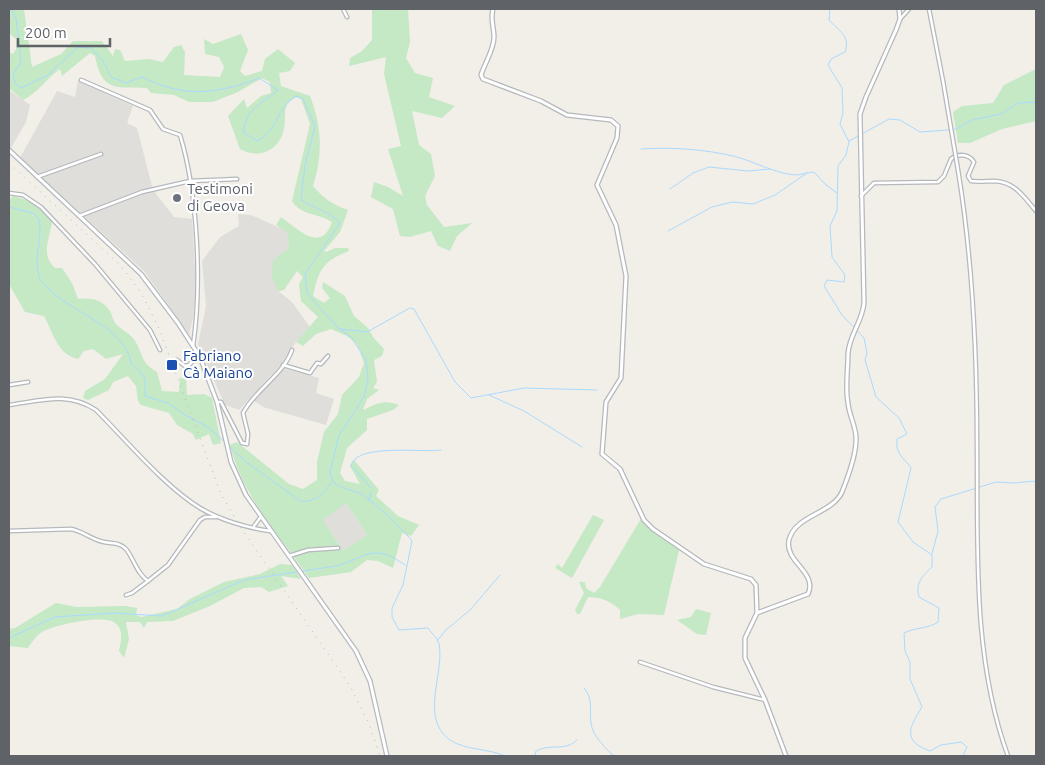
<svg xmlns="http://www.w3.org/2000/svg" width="1045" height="765" font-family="Ubuntu,sans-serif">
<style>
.industrial{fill:#e0deda}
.green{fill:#c5e8c5;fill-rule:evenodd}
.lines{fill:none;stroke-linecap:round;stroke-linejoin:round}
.stream{stroke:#aadaff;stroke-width:1}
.minor-casing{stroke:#b5b8bc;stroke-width:5}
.tertiary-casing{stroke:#b5b8bc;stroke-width:5.5}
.secondary-casing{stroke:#b6babf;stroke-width:5.5}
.minor{stroke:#fff;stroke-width:2.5}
.tertiary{stroke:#fff;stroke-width:3}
.secondary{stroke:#fff;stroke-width:3}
.rail{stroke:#b6b7b8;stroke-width:1;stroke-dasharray:1 6;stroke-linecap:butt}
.minor-bridge-casing{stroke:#b5b8bc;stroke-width:5;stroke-linecap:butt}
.minor-bridge{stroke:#fff;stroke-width:2.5}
.worship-dot{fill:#6b7280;stroke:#fff;stroke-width:2}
.transit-dot{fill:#1a4fb4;stroke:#fff;stroke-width:2}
.labels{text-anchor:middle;stroke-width:4;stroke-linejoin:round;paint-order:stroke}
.worship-label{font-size:15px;fill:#5b616d;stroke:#fff;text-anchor:start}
.transit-label{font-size:15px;fill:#164399;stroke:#fff;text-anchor:start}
</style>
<rect width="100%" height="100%" fill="#f1efe8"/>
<g class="industrial">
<polygon points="78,81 133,106 127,123 137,128 153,190 174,217 192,219 196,286 193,318 189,334 144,271 20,158 57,91 75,97"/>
<polygon points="9,90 30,105 26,122 11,148 9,146"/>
<polygon points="238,214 251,215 287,231 289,248 273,260 278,291 292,302 310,327 296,342 282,364 239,410 225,405 198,344 206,306 202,261 220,237 239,226"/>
<polygon points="285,369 319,378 316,393 334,399 326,425 263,407 253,400 278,371"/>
<polygon points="346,503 367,535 343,551 322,519"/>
</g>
<g class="green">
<path d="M9,9H24L32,67L61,54L73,41H102L113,56L115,49L120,50L125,61L149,59L163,62L174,47L181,45L185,52L184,75L220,77L224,67L219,57L205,54L204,39L213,44L241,34L248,50L240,71L245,76L262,71L265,59L278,49L295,63L290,71L279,73L281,86L310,96C322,127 323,155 313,186C323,198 333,205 348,210L340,232L324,251L326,252L335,248H348L349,251C323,261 319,269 313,296L324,303L330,298L322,288L323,282L345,296L354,316L368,328L373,337L384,349L382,356L374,360L377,382L373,388L379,390L367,399L363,410C377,404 383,399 399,405L393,410L367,419V430L347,448L340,473L345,481L360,484L350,466L354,460L379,490L376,496L398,516L419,525L411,536L402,533L393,568L378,561L367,560L351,572L309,578C279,534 244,499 230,445L237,442L289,484L303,489L317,480V462L324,432L338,414L342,395L359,377L364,363L357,344L347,336L331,329L316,334L303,346L296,342L318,317L301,301L299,284L303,277L297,271L284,290L278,291L272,277L273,260L289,248L287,232L276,225L281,217C298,229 321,254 332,222C319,213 301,216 292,201L310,124L301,99L295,97C281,106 287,114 284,128C280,150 260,160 240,149L228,116L244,99L247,108L261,96L271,93L270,82L262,78L238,92L213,102H189L174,95L151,93L147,88C115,87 102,92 95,56L90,53L62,76L60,69C46,79 38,93 23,100L9,88V52L13,54L16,49V39L9,33ZM346,503L367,535L343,551L323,520Z"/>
<polygon points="372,9 408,9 410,42 406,58 415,73 433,78 429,97 455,106 442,118 412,111 419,145 431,154 435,176 425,196 427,205 444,227 472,223 457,236 450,251 438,246 431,231 410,237 400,236 393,209 371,197 374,182 388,187 403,196 388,149 401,146 384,74 386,57 349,66 350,58 362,51 372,40"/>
<polygon points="1036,69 1036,121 1002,129 970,143 958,143 953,112 962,106 993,103 1004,85"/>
<path d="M13,196C30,200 42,207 52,222C50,238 40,255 55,268H62L72,283L78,299C92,297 104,300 111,313C112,316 113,321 116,324C120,329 128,332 133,338C144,353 139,362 157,372L162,391L179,392L180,377L186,380L187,395L204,394L212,398L221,443L213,445L209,434L196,440L193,434L177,425L169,413L141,405L138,401L136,386L128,376L113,382L109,390L88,400L83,398L85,391L105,379L123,354L106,359L93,349L84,351L78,359C57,354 54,334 44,316L25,312L9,284V201Z"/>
<polygon points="593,515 604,520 572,578 555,568 558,564 562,568"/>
<path d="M642,517L649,529L679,550L664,615L638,614L620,619V610C611,601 601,597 588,597L580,614H577L575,610L584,593L579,582H585L586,588L594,593L600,587Z"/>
<path d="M280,564L292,565L301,579L281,576L288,586L269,592L261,587L244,588L210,606L173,621L147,622L144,628L140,622H126L129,639L124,658L119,651C121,642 124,629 115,623C103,614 56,625 44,631C37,634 32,642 28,648L9,646V629L15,628L56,603L77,607L126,606L137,608L136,615L141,617L177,609L190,599L224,582L260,574Z"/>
<polygon points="696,609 711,613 706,635 697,634 677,620 691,617"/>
</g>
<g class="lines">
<g class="stream">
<path d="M11,9L16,18L21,62L13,74L15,83L21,88L48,75L78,47L91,48L103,61L111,77L126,83L142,77C149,80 156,84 164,86C196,97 229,90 259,78L278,90C260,106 248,106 243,132L257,141C278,132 276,106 297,96L303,99L315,126L305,165L301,200C316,209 327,210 340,223L305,274L307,293L337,327L351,337L366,360L368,379L364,397L339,435L330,472L333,482C341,489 349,489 359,493C367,495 407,533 412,541L403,585L392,608V617L399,630L428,628C431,633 438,638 439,644C445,673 419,718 450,740C467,751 488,748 505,756"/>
<path d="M830,9L829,20C838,30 851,36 845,52L831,59L828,65L842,88L843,113L840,124L849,142L846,155L838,166L837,211L830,226L832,257L845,275L844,282L827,280L824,286L842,315L864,338L867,353L865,360L876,397L899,418L907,434L897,439C895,455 904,457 911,468L898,522L913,542L932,555V567C922,576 915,584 919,597L939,608L938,622C928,629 916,627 904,633L905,651L910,662V679L922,707C909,728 902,741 930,751L941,745L961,742L967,747L963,756"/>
<polyline points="849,141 889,119 900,120 920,132 948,130 956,129 972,120 1001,114 1018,103 1036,102"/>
<path d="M641,149C671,147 703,149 733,156C754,161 773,173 795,175C801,175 808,172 814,172L826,185L837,193"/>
<polyline points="670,189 693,173 709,167 748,171 770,169"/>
<path d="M9,207L33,213L39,219C43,237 33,258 39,276C40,281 45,285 48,288C72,313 125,327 131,363L140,371L145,379V396L168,403L185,415L208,427L226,443"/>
<polyline points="668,231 712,207 732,202 753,204 775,195 807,173"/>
<polyline points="340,329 367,332 410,308 414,309 455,382 471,398 524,388 597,390"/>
<polyline points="489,395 524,411 582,447"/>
<path d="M229,446L245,461L300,501C314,503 323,494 331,483"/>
<path d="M371,488L351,465C358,443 422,453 441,450"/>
<polyline points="369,501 371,492"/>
<polyline points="932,554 938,531 935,507 941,499 996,482 1014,483 1036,481"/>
<path d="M9,638L55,617L114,613L162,616L244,580L336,566C368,557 372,542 405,565"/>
<polyline points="437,641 446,630 470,610 500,575"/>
<path d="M584,688C594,700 589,709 591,723C592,735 605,748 614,756"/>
<path d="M535,756L536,751C551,743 565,752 577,740"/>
</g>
<g class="minor-casing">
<g id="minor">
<polyline points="343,9 347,17"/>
<polyline points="929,9 943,81"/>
<polyline points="900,19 909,9"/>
<path d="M81,80L150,110L163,129L180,135C198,194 202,285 193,346"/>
<path d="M958,170C973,261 977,353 977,445C978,549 972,658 1008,756"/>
<polyline points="37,177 101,154"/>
<polyline points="9,193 23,195 41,207 95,264 150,330 160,350"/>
<path d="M861,196L874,183L938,182L944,176L951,159C958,153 969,154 974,162L968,176L971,181C978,182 987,181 995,181C1015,182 1024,197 1036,211"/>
<polyline points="79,216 142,192 190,181 237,179"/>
<polyline points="177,360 185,366 189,365 193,361 196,351"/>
<polyline points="283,365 310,373 317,363 321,364 328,356"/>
<polyline points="9,385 28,382"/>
<path d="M217,402H221L242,443L247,444L248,434L243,413C255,390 284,374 292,350"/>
<path d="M9,405C40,401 67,391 96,410C127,441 164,486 200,508C220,520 248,528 270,531"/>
<polyline points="254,526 260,518"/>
<path d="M9,531L71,529C83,531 92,540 104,542C112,544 119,542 126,549C134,559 137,574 148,581L168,565L200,520L205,517H216"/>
<polyline points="289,556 308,550 338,548"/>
<polyline points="126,595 132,593 148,581"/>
<polyline points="640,662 713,687 765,700"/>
</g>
</g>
<g class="tertiary-casing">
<g id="tertiary">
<path d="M493,9C490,19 494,27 494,37C494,50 485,62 481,75L483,79L541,101L567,115L611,120L618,126L617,138L597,185L616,225L626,276L621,378L606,402L602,454L620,469L644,520L653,529L704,564L751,579L756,585L757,613"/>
<path d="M786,756L765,700L745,658V638L757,613L808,594C818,572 784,562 789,540C795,515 832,514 842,492C848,477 856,456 856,440C857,428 849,416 848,403C845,388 848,369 848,354C849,335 862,323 864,303L860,114L866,97L896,30L900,19L899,9"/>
</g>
</g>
<g class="secondary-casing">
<polyline id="secondary" points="9,150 141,274 178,323 200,357 217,402 231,462 246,495 356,651 370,681 387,756"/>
</g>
<use href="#minor" class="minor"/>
<use href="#tertiary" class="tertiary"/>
<use href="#secondary" class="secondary"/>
<polyline class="rail" points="9,163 120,265 140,291 158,326 221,494 241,528 350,686 369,724 380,756"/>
<g class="minor-bridge-casing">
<polyline id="minor-bridge" points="943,81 958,170"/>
</g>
<use href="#minor-bridge" class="minor-bridge"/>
</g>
<circle class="worship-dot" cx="177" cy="198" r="5"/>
<rect class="transit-dot" x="166" y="359" width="12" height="12" rx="2.5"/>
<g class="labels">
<g class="worship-label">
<text x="187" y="194">Testimoni<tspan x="187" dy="17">di Geova</tspan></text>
</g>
<g class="transit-label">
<text x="183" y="361">Fabriano<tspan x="183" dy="17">Cà Maiano</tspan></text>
</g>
</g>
<rect width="1045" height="765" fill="none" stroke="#5f6368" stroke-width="20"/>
<path d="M18 38v8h92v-8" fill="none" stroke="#5f6368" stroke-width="2.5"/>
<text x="25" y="38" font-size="15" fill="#5f6368" stroke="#ffffff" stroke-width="4" paint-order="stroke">200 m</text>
</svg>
